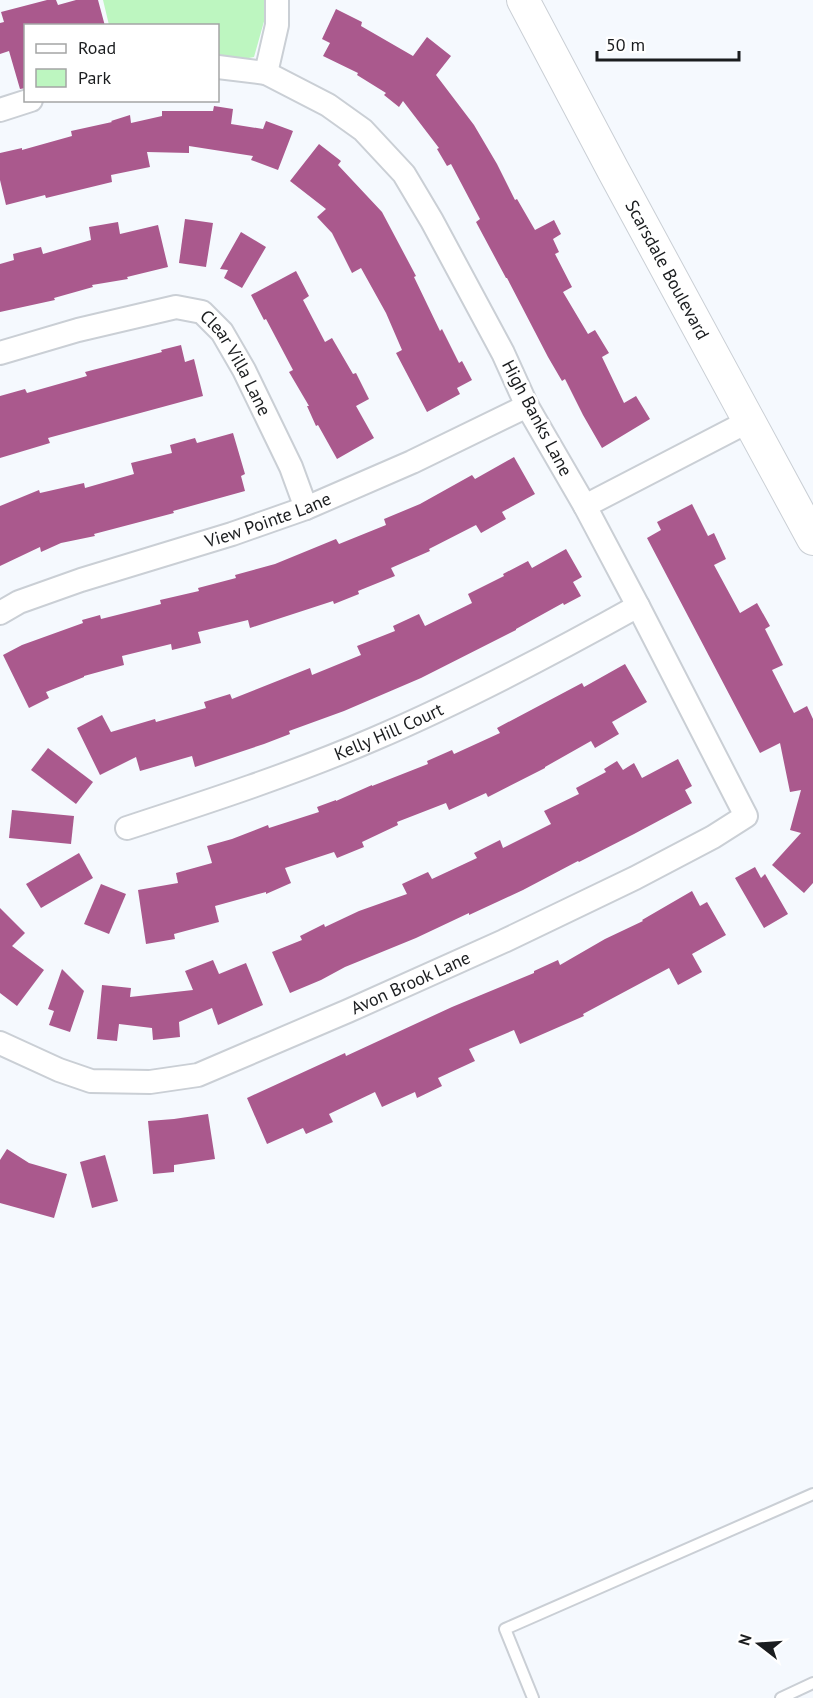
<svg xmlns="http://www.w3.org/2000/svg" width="813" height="1698" font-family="'PT Sans',sans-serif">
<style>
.green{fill:#bdf6c0}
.building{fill:#aa598d}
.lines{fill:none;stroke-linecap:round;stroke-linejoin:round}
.lane-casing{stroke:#cacfd5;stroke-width:14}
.street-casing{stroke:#cacfd5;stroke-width:26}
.secondary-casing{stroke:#cacfd5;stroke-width:34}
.lane{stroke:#fff;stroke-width:10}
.street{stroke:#fff;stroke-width:22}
.secondary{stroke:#fff;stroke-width:32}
.labels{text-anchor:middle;stroke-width:6;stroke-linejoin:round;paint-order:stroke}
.street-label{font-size:18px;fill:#1b1d1f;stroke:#fff}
</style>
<rect width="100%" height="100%" fill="#f5f9fe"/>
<polygon class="green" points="103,0 265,0 265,18 254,57 218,64 218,26 109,25"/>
<g class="building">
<polygon points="47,0 56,0 58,5 76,0 98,0 105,26 26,26 26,88 20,89 9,51 0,54 0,23 4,22 1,12"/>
<polygon points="336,9 362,22 361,26 413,56 427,37 451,56 436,75 474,125 497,164 515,200 517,199 535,230 554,220 561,234 553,239 559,252 555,254 572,287 563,292 588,334 595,330 609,353 602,357 624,403 636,396 650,419 602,448 583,415 565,379 562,381 548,357 507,278 506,278 476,222 480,219 451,164 447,166 437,149 439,148 403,101 399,107 384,95 386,93 357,75 358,73 323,56 330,43 322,39"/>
<polygon points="214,106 233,109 231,124 263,129 266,121 293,131 278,170 251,160 253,156 189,146 189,153 147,152 150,167 111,175 112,182 46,198 45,195 6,205 0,180 0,153 22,148 22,150 72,136 71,131 112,122 111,121 130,115 131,123 162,116 162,111 213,111"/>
<polygon points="319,144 341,161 338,165 382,212 416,276 414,277 440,331 442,329 459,363 462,361 472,380 457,388 460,394 427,412 396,353 402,350 386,313 361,268 352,273 332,233 317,217 326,209 290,181"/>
<polygon points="185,219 213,223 206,267 179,263"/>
<polygon points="118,222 120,234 158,225 168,267 127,277 128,279 92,285 93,287 54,298 55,300 0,312 0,264 14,260 13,254 41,247 43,254 91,240 89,227"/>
<polygon points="241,232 266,247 242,288 224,278 228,270 220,269"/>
<polygon points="296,271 309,296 303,300 325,342 332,338 353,374 356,373 369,399 356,406 374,438 337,459 318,425 316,426 307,406 309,406 289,372 293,370 266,319 264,320 251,295"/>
<polygon points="181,345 185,362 194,359 203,396 48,438 50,443 0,458 0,396 25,389 27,393 87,376 85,372 162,352 161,350"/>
<polygon points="233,433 245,474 241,476 245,491 173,511 174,513 94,534 95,536 61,543 41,552 40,547 0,566 0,506 39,490 40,493 84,483 85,488 134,474 131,463 172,453 170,445 195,438 197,443"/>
<polygon points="514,457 535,494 502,512 506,519 481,533 476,525 429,549 430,551 391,568 395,576 358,591 359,594 334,604 333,601 250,628 248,620 198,632 201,643 172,650 171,644 122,656 124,665 84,676 84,677 46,692 49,698 29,708 3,655 22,645 83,623 82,620 100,615 101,619 161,604 160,600 199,591 198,588 236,578 235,575 275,564 336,539 339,544 386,525 384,519 420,504 472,475 475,479"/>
<polygon points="692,504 708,536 714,533 726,559 714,565 740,613 757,603 770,626 765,629 783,665 772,670 794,713 807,706 813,719 813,883 804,893 772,865 801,833 790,830 801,790 790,792 780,743 760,753 647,538 661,530 657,522"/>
<polygon points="566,549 582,577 573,582 581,596 564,605 563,603 516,629 516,630 421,678 344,711 289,731 290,734 264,744 195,767 192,756 140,771 136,757 100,775 77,728 102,715 111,732 155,719 156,722 206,708 204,702 230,694 232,699 310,668 312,675 361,655 357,646 395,631 393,626 419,614 425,626 472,603 468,594 504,576 503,574 528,561 532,568"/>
<polygon points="625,664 647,702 612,722 619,734 595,748 591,741 545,767 545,768 488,797 486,793 449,810 446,803 397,822 398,825 362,842 364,847 337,858 334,852 285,868 291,883 266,894 266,892 215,906 219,922 174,934 175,939 146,944 138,890 178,883 176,873 212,863 207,846 232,839 268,825 269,828 319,812 317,807 336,800 336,801 372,785 372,786 428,764 427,761 452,750 454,754 500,733 497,728 582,683 584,687"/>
<polygon points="48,748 93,782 76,804 31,770"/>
<polygon points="678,759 692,786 685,790 692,803 634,834 579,862 578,861 523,890 469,915 469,913 416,938 345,967 321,980 290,993 272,952 302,940 300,936 324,924 325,927 359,911 407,894 402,884 428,872 432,879 477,858 474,853 500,840 503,848 551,824 544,811 579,794 576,788 606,772 604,769 617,761 623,770 634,763 642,778"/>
<polygon points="12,810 74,816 71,844 9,838"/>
<polygon points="79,853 93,878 41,908 26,884"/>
<polygon points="755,867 761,878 765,874 788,914 764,928 735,878"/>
<polygon points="101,884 126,894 109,934 84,924"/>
<polygon points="692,891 700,906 707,902 726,935 692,954 702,972 678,985 669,968 583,1014 584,1016 520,1044 514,1030 469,1049 475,1061 438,1078 442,1086 417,1098 415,1092 382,1107 375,1092 329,1114 333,1122 306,1134 303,1128 267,1144 247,1098 345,1053 346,1056 452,1007 534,973 534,971 558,960 560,965 605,939 643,921 642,920"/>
<polygon points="0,908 25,933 12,946 44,970 17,1006 0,993"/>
<polygon points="213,960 219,974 246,963 263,1005 218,1025 212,1008 179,1022 180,1037 153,1040 152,1028 119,1024 117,1041 97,1039 102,985 131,988 130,997 193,990 185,971"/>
<polygon points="62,969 84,991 70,1032 49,1025 54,1011 48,1009"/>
<polygon points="208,1114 215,1159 174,1165 174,1172 153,1174 148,1121 174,1119"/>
<polygon points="7,1149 29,1163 67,1174 54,1218 0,1203 0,1160"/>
<polygon points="105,1155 118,1201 92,1208 80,1162"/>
</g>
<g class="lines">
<g class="lane-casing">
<g id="lane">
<polyline points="533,1698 505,1629 813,1494"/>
<polyline points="781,1698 813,1683"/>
</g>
</g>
<g class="street-casing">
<g id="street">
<polyline points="266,73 277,25 277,0"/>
<polyline points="0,110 31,100"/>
<path id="s1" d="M0,353L78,330L176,307L202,312L222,332L244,370L291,467L306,508"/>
<polyline points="585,506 749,421"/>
<path id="s2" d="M0,613L19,602L81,580L232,534L306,508L412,462L527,406"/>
<path id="s3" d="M127,828C210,801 293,774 374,739C465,700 552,654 638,606"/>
<path id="s4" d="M0,1043L59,1070L91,1081L150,1082L198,1075L348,1011L504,941L635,878L713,837L746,816L638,606L585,506L527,406L503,353L432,221L404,174L363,130L328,105L266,73L218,67"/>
</g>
</g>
<g class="secondary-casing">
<g id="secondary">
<path id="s5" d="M523,0L613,170L813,539"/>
</g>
</g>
<use href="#lane" class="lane"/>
<use href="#street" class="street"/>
<use href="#secondary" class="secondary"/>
</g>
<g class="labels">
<g class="street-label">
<text dy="6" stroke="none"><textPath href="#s5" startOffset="306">Scarsdale Boulevard</textPath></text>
<text dy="6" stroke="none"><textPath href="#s1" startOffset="270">Clear Villa Lane</textPath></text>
<text transform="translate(537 418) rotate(62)" y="6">High Banks Lane</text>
<text dy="6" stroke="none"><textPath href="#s2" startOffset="284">View Pointe Lane</textPath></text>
<text dy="6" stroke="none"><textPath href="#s3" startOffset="279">Kelly Hill Court</textPath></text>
<text dy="6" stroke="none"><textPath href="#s4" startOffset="438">Avon Brook Lane</textPath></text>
</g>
</g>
<rect x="24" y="24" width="195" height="78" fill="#ffffff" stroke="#a4a5a5" stroke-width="1.5"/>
<rect x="36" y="44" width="30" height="9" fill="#ffffff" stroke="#a4a5a5" stroke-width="1.5"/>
<text x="78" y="54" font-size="18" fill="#1b1d1f">Road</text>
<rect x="36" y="69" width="30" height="18" fill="#bdf6c0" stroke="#a4a5a5" stroke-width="1.5"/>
<text x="78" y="84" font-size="18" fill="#1b1d1f">Park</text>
<g transform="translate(759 1644) rotate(287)" stroke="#ffffff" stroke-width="4.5" paint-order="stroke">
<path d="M0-4.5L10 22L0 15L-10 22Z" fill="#1b1d1f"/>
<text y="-9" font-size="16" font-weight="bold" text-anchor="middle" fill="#1b1d1f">N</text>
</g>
<path d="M597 51v9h142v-9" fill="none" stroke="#1b1d1f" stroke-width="3"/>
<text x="606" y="51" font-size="18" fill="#1b1d1f" stroke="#ffffff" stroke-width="4.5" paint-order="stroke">50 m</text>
</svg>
